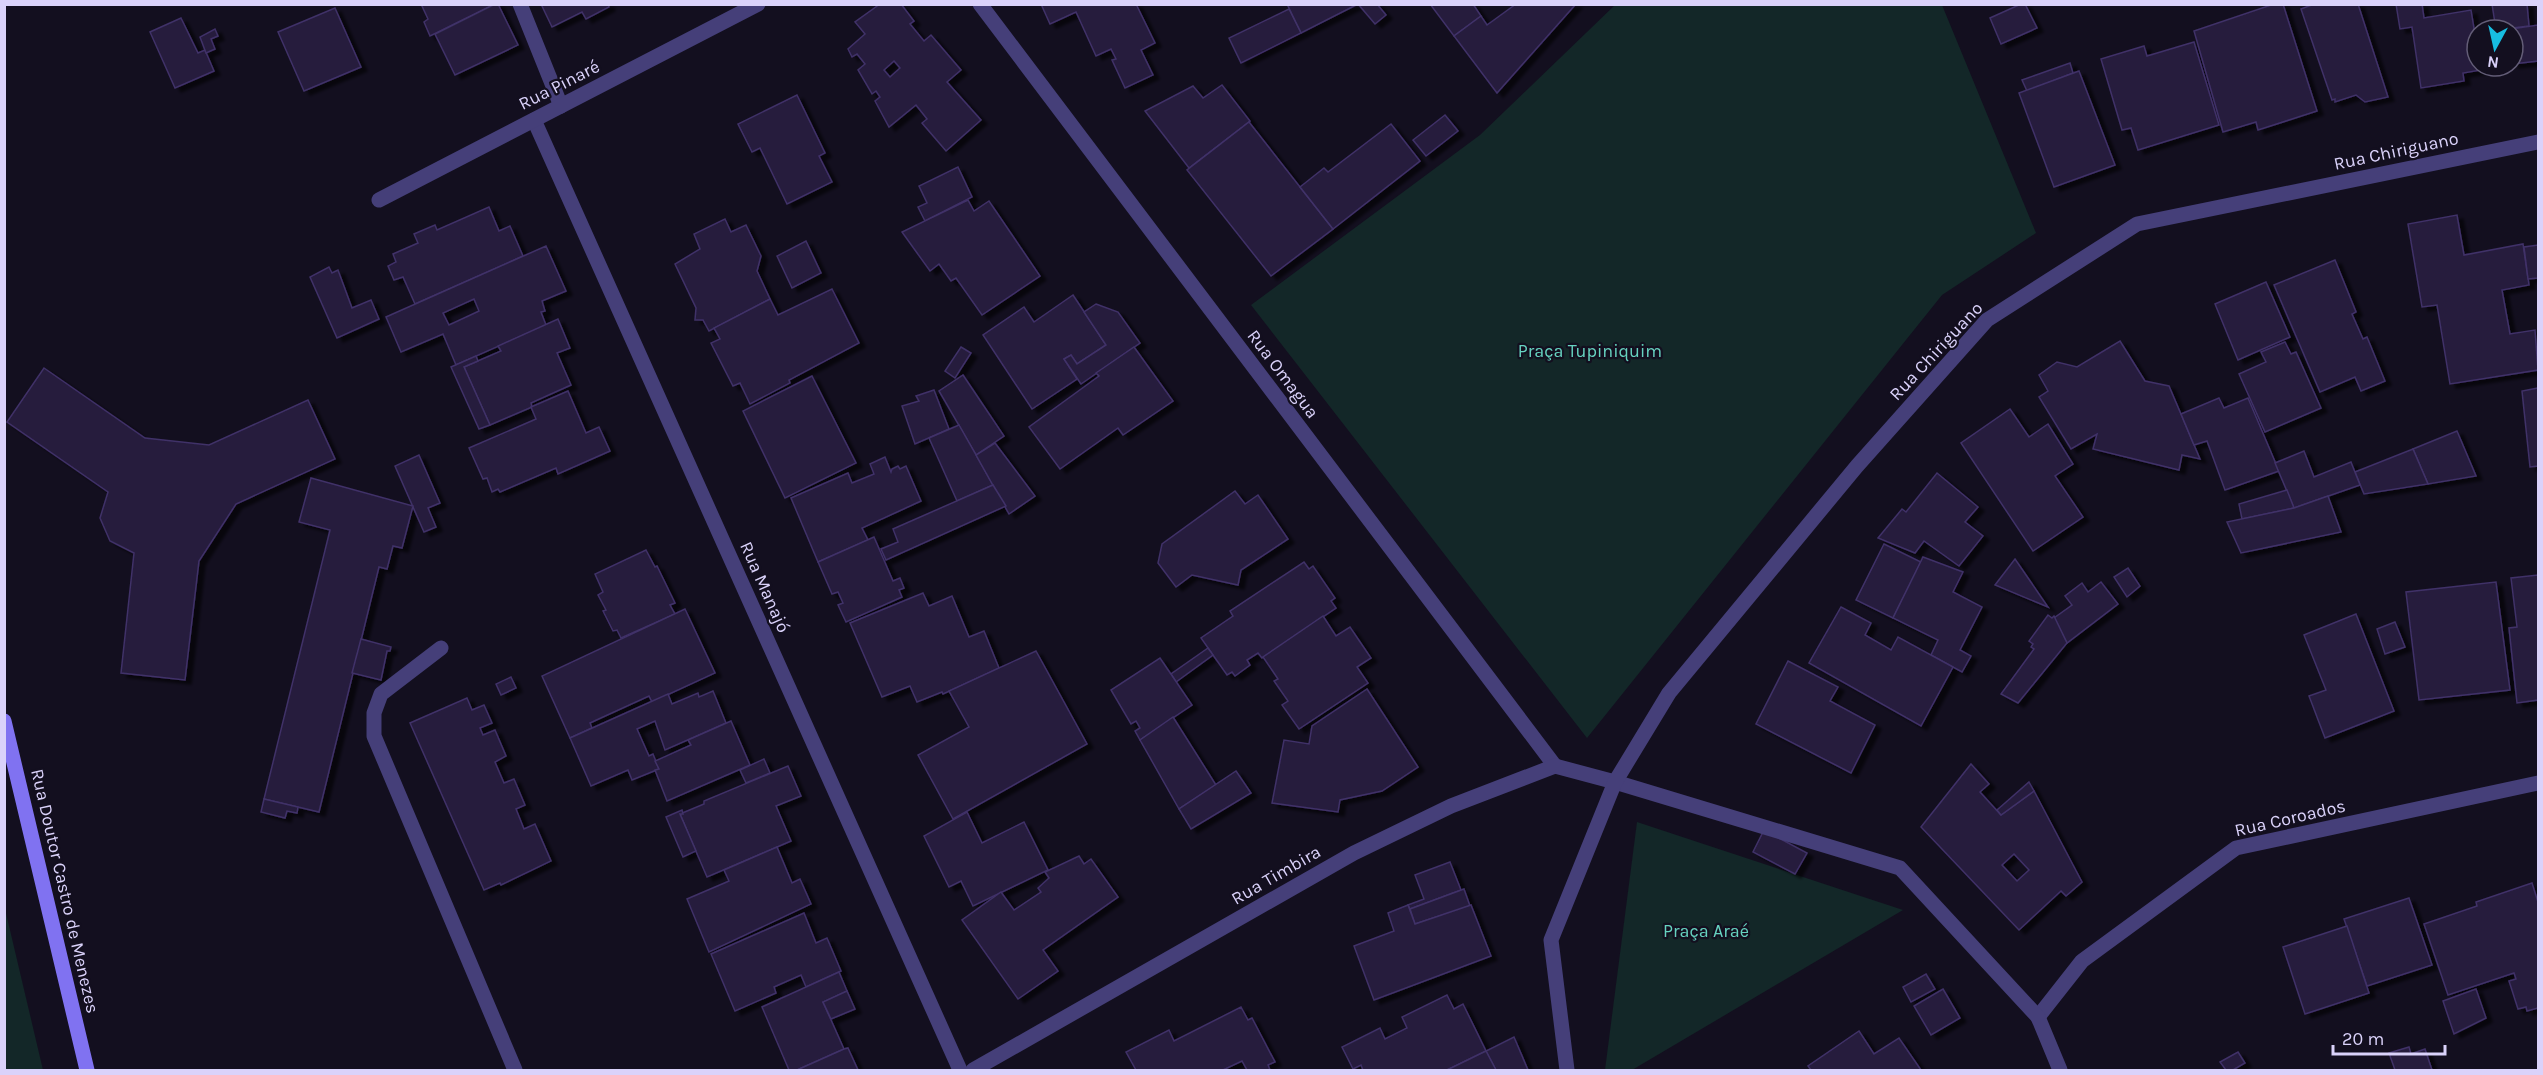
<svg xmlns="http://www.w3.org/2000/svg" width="2543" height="1075" font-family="Karla,sans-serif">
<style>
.green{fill:#132728}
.building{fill:#261d3e;stroke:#403168;stroke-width:1.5;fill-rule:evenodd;filter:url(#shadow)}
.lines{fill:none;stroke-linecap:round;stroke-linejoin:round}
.lane{stroke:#453f79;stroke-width:15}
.street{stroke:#453f79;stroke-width:15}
.secondary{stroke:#8072f1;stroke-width:15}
.labels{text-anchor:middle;stroke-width:4.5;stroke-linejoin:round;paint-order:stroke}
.street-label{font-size:18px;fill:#dad2fa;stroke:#130f1f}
.park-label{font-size:18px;fill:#66d2c0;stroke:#130f1f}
</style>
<defs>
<filter id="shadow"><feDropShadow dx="6" dy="4" stdDeviation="1.5" flood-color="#0009"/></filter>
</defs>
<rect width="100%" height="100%" fill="#130f1f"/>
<g class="green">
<polygon points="1615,5 1942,5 2036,233 1942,295 1587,738 1251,305 1480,135"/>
<polygon points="1637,822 1903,910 1632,1070 1605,1070"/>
<polygon points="5,909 43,1070 5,1070"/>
</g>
<g class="building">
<polygon points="421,4 495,4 430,36 424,22 428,19"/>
<polygon points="495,4 498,4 518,45 455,75 435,34"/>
<polygon points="541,4 608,4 609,7 586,19 582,12 552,27"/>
<path d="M880,4H901L914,21L910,24L924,41L931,35L961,70L947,82L981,120L946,151L922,123L927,119L916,105L889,127L875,101L880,97L876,91L872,94L858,70L865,64L857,54L852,57L848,49L865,34L855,22ZM894,61L900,68L890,77L884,70Z"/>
<polygon points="1041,4 1136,4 1155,43 1141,50 1153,75 1125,88 1112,60 1116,59 1111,49 1096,56 1076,12 1050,24"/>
<polygon points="1287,4 1358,4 1301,33"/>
<polygon points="1358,4 1377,4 1386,15 1375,24"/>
<polygon points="1430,4 1473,4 1481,16 1454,36"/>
<polygon points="1516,4 1576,4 1497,93 1454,36 1481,16 1487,25"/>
<polygon points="2021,4 2025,4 2037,28 2001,44 1990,18"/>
<polygon points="2274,4 2283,4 2317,111 2258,130 2256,122 2223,132 2194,31"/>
<polygon points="2314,4 2358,4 2388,97 2365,102 2356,95 2335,102 2335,99 2332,100 2301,9"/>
<polygon points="2396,4 2422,4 2424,18 2471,10 2477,47 2477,66 2480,66 2481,70 2463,73 2464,81 2421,88 2412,27 2400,29"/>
<polygon points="2492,4 2527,4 2529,26 2496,30"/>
<polygon points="335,8 361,67 304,91 278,32"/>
<polygon points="1289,9 1301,33 1241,63 1229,38"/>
<polygon points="181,18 198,53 205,50 214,71 175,88 150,32"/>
<polygon points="2538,25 2538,61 2513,64 2513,30 2504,30"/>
<polygon points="215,29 218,36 211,39 215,49 206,53 200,37"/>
<polygon points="2194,42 2219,125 2138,150 2131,128 2122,130 2101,59 2144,46 2147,56"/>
<polygon points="2070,63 2073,73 2027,91 2022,80"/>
<polygon points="2079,71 2115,165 2054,187 2019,93"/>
<polygon points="1222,85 1250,121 1189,168 1145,111 1193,86 1203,98"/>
<polygon points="797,95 825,153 819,156 832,182 787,204 760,148 752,152 738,124"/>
<polygon points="1445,115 1458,131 1426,156 1413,140"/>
<polygon points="1249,122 1333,229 1271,276 1187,170"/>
<polygon points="1391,124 1420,161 1333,229 1300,187 1324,168 1328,172"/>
<polygon points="958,167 972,197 925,221 918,207 927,203 919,186"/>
<polygon points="968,200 974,211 989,201 1040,276 982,315 956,278 951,281 939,264 930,271 902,232"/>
<polygon points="489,207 499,231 510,226 523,256 415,304 403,277 394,280 388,266 396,262 393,254 418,243 414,234 435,225 437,230"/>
<polygon points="2457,215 2464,255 2523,244 2529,285 2502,290 2510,334 2535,330 2538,370 2450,384 2437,305 2422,307 2408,224"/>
<polygon points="725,219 731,232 746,225 761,256 757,271 770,299 709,331 703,320 695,320 696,308 675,264 700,249 694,234"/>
<polygon points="806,241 821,273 792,288 777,256"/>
<polygon points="2538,245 2538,278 2528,279 2524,247"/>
<path d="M546,246L566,291L542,301L545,311L541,312L546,325L456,365L443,334L401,352L386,317ZM474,299L479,311L449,325L443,313Z"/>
<polygon points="2335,260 2356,312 2352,314 2363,339 2367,337 2385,381 2361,391 2355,377 2320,392 2274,285"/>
<polygon points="329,267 332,273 338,270 352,308 371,300 379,319 337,338 310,277"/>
<polygon points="2266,282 2290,337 2238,360 2215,304"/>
<polygon points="832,289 859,343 789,380 790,383 750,404 740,383 733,386 711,343 720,339 714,328 770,299 778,315"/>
<polygon points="1073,295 1106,345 1077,364 1071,355 1064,359 1077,379 1032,409 983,335 1024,307 1034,322"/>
<polygon points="1096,304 1118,312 1140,343 1081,384 1064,359 1071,355 1077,364 1106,345 1084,312"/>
<polygon points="558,319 570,348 557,353 571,385 531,403 532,407 490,425 464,367 501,351 498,346"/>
<polygon points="2120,341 2145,381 2169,386 2200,459 2182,455 2179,470 2093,449 2097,434 2071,449 2039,397 2048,391 2039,375 2057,362 2077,367"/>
<polygon points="2285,342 2291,354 2296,352 2321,408 2265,432 2239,374 2266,362 2261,352"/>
<polygon points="961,347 971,353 955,378 945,371"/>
<polygon points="1134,347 1173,401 1123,435 1118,428 1060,469 1029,427 1099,376 1096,373"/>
<polygon points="476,356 478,361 464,367 490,425 479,429 451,367"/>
<polygon points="44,368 145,438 209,445 308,400 335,459 236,504 199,561 185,680 121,673 134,553 110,541 100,518 108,492 7,422"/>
<polygon points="963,375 1004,436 976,455 939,391"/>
<polygon points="812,376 856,463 785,498 743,411"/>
<polygon points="2538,388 2538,466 2530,467 2522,391"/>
<polygon points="934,390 949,429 915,444 902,406 919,401 916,396"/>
<polygon points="568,391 586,433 599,427 610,451 558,474 556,468 500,492 498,489 492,492 487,478 483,479 469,448 536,419 531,407"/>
<polygon points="2219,398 2224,408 2248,398 2279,471 2225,490 2207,441 2194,445 2181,414"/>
<polygon points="2010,409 2029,437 2048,424 2073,464 2055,476 2083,517 2033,551 1961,443"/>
<polygon points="959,425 993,485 957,501 929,438"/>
<polygon points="2457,431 2476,476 2428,484 2413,449"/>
<polygon points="995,443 1035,496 1009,514 976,455"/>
<polygon points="2413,449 2428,484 2364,494 2355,472"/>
<polygon points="2304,451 2314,477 2351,462 2360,485 2294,508 2275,463"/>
<polygon points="419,455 440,503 428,508 436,527 424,532 395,466"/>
<polygon points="885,457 891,472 892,469 898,466 900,469 906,466 921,501 862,528 868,540 818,562 791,498 848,473 852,483 874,474 870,464"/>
<polygon points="1937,473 1978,507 1965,522 1983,536 1959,566 1924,541 1915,553 1878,538 1902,509 1906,512"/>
<polygon points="311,478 413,506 402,548 393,546 387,569 379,567 319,812 264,799 330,530 299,522"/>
<polygon points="993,485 1006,506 886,560 881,549 898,542 893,529"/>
<polygon points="2287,490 2294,508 2242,519 2239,504"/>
<polygon points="1235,491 1245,504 1258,495 1288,539 1241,570 1238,585 1192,575 1176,587 1158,563 1162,544"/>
<polygon points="2328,496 2341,532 2241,553 2227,522 2294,508"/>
<polygon points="874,537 893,581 900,578 904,588 899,590 902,597 846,622 838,605 843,603 838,592 832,594 818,562"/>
<polygon points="1884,544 1921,562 1893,618 1856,600"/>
<polygon points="646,550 655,567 657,566 675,603 670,605 675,614 621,638 617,630 613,631 603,611 606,610 598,595 603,592 595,574"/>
<polygon points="1923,557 1963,572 1953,592 1982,607 1960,650 1971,656 1962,672 1931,655 1938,640 1893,618"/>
<polygon points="2015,559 2048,607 1995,585"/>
<polygon points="1304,562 1309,569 1313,566 1335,598 1331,601 1336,608 1262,658 1258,653 1247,660 1250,665 1235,676 1232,672 1227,675 1201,638 1233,616 1230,611"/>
<polygon points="2128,568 2140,586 2127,597 2114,577"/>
<polygon points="2538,575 2538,700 2517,703 2509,628 2517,627 2511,578"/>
<polygon points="2101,582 2118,604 2067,643 2054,618 2072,605 2065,596 2082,583 2088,592"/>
<polygon points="2496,582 2510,690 2419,700 2406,592"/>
<polygon points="923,593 929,606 952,596 969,637 984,631 999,668 943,694 942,692 917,702 910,686 882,697 850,623"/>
<polygon points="1841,607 1871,623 1865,635 1891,650 1898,637 1953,667 1921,726 1809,663"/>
<polygon points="685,609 715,673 652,702 649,696 590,723 592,728 570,738 542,676"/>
<polygon points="2356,614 2394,711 2325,738 2309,696 2326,690 2304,635"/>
<polygon points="2048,615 2052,618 2054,616 2067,643 2018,703 2001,694 2034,649 2031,647 2033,644 2029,641"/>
<polygon points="1323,616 1336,636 1350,627 1371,658 1357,667 1368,683 1299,729 1282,705 1288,701 1274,681 1278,679 1263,657"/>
<polygon points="2395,622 2405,647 2385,654 2377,629"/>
<polygon points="361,639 391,647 390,651 387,651 381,680 352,673"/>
<polygon points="1208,648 1213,655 1176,682 1171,674"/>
<polygon points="1036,651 1087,744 953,819 918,755 969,727 949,691"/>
<polygon points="1160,658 1192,705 1140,740 1135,731 1140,728 1136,721 1131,724 1111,690"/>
<polygon points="1788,661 1838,687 1830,701 1875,725 1851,773 1756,724"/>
<polygon points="511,677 516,688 501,695 496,684"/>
<polygon points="1367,689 1418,767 1382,791 1340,800 1338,812 1272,803 1284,740 1309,744 1312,726"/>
<polygon points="713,691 726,723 665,750 655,721 637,729 649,756 653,754 659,769 632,780 628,770 591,786 570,738 668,694 672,704 698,693 699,697"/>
<polygon points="467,698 472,710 484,705 492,723 480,728 483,735 495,730 506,756 495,762 504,783 514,779 525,805 516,809 524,829 535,824 551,861 501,885 500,883 484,890 410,723"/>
<polygon points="1173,717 1216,785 1179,809 1140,740"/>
<polygon points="731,721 750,765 667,801 655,770 659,769 655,761 691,745 688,740"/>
<polygon points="764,759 770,773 746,783 740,770"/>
<path d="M1971,764L1989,784L1980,792L2001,815L2034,791L2082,882L2066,896L2061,891L2019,930L1921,827ZM2014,854L2029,870L2017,881L2002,865Z"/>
<polygon points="788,766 801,796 776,806 791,841 707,877 680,814 704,804 704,801"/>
<polygon points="1236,771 1251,793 1191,829 1179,809"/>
<polygon points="2029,782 2034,791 2001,815 1997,810"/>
<polygon points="264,799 298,807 297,813 287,811 285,818 261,812"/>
<polygon points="682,810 683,814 680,814 696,851 683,857 666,817"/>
<polygon points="967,812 982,843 1024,822 1048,870 973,906 961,881 949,887 924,836"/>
<polygon points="1764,830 1807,853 1795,874 1753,852"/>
<polygon points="777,847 792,883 800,879 811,904 709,952 687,899 729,881 724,870"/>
<polygon points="1079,856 1084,864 1091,859 1118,897 1043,950 1058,971 1018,999 962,920 1001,892 1014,910 1041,892 1038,888 1049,878 1045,872"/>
<polygon points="1450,862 1461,890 1410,909 1408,905 1424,899 1415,875"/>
<polygon points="2532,883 2538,902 2538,1008 2527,1011 2526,1007 2518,1009 2509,981 2516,979 2514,973 2448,995 2424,924 2477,906 2476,902"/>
<polygon points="1464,889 1470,906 1415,924 1410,909"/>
<polygon points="2409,898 2432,965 2367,986 2344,919"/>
<polygon points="1408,905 1415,924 1471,905 1491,956 1374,1000 1354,946 1394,931 1388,913"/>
<polygon points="804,913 816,943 827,938 841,971 806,987 801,975 774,987 776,993 735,1011 711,954"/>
<polygon points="2347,926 2369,993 2305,1014 2283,947"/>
<polygon points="839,972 847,991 823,1002 844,1049 797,1070 789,1070 762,1007"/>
<polygon points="1926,974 1935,989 1911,1002 1903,987"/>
<polygon points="1943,989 1960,1018 1931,1035 1914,1006"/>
<polygon points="2476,989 2486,1018 2454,1034 2443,1001"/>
<polygon points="847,991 855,1009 831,1019 823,1002"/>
<polygon points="1447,995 1454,1009 1463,1004 1486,1051 1447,1070 1363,1070 1361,1065 1353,1069 1342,1047 1380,1028 1385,1039 1407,1028 1402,1017"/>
<polygon points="1241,1007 1248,1020 1252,1018 1275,1062 1268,1065 1270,1070 1247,1070 1242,1061 1223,1070 1136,1070 1126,1052 1169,1030 1174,1041"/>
<polygon points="1859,1031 1874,1054 1899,1038 1921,1070 1811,1070 1808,1066"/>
<polygon points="1514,1037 1528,1070 1496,1070 1486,1051"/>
<polygon points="2409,1047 2411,1054 2425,1049 2432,1070 2395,1070 2389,1053"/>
<polygon points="848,1048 858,1070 797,1070 844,1049"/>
<polygon points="1486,1051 1496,1070 1447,1070"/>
<polygon points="2238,1052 2245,1063 2233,1070 2226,1070 2220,1062"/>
</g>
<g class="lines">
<polyline class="lane" points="441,648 381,694 374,713 374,736 515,1070"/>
<g class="street">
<polyline points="520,4 561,106"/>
<polyline points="980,4 1555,766"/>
<polyline points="534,120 960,1070"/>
<polyline points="379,200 758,4"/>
<polyline points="2038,1017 2082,961 2236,848 2538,783"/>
<polyline points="973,1070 1354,853 1451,806 1555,766 1615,782 1900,868 2038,1017 2060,1070"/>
<polyline points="1567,1070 1551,940 1615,782 1669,693 1857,466 1987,320 2137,224 2538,142"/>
</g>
<polyline class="secondary" points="4,721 87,1070"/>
</g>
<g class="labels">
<g class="street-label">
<text transform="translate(559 85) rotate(-27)" y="6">Rua Pinaré</text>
<text transform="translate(2396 151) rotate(-12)" y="6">Rua Chiriguano</text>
<text transform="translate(1936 351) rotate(-47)" y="6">Rua Chiriguano</text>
<text transform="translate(1283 374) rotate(53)" y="6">Rua Omagua</text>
<text transform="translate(765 587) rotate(66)" y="6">Rua Manajó</text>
<text transform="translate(2290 818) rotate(-13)" y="6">Rua Coroados</text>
<text transform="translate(1276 875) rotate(-30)" y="6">Rua Timbira</text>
<text transform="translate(65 891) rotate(77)" y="6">Rua Doutor Castro de Menezes</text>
</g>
<g class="park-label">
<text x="1590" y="357">Praça Tupiniquim</text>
<text x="1706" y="937">Praça Araé</text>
</g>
</g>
<rect width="2543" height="1075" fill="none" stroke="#dad2fa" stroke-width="12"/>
<g transform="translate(2495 48) rotate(188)"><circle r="28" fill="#130f1f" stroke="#635d77" stroke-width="1.5"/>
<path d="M0-4.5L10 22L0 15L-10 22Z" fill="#17bde1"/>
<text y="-9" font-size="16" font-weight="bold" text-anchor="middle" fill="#dad2fa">N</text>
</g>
<path d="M2333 1045v9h112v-9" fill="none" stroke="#dad2fa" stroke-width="3"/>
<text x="2342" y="1045" font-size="18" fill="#dad2fa" stroke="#130f1f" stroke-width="4.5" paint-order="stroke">20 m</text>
</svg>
